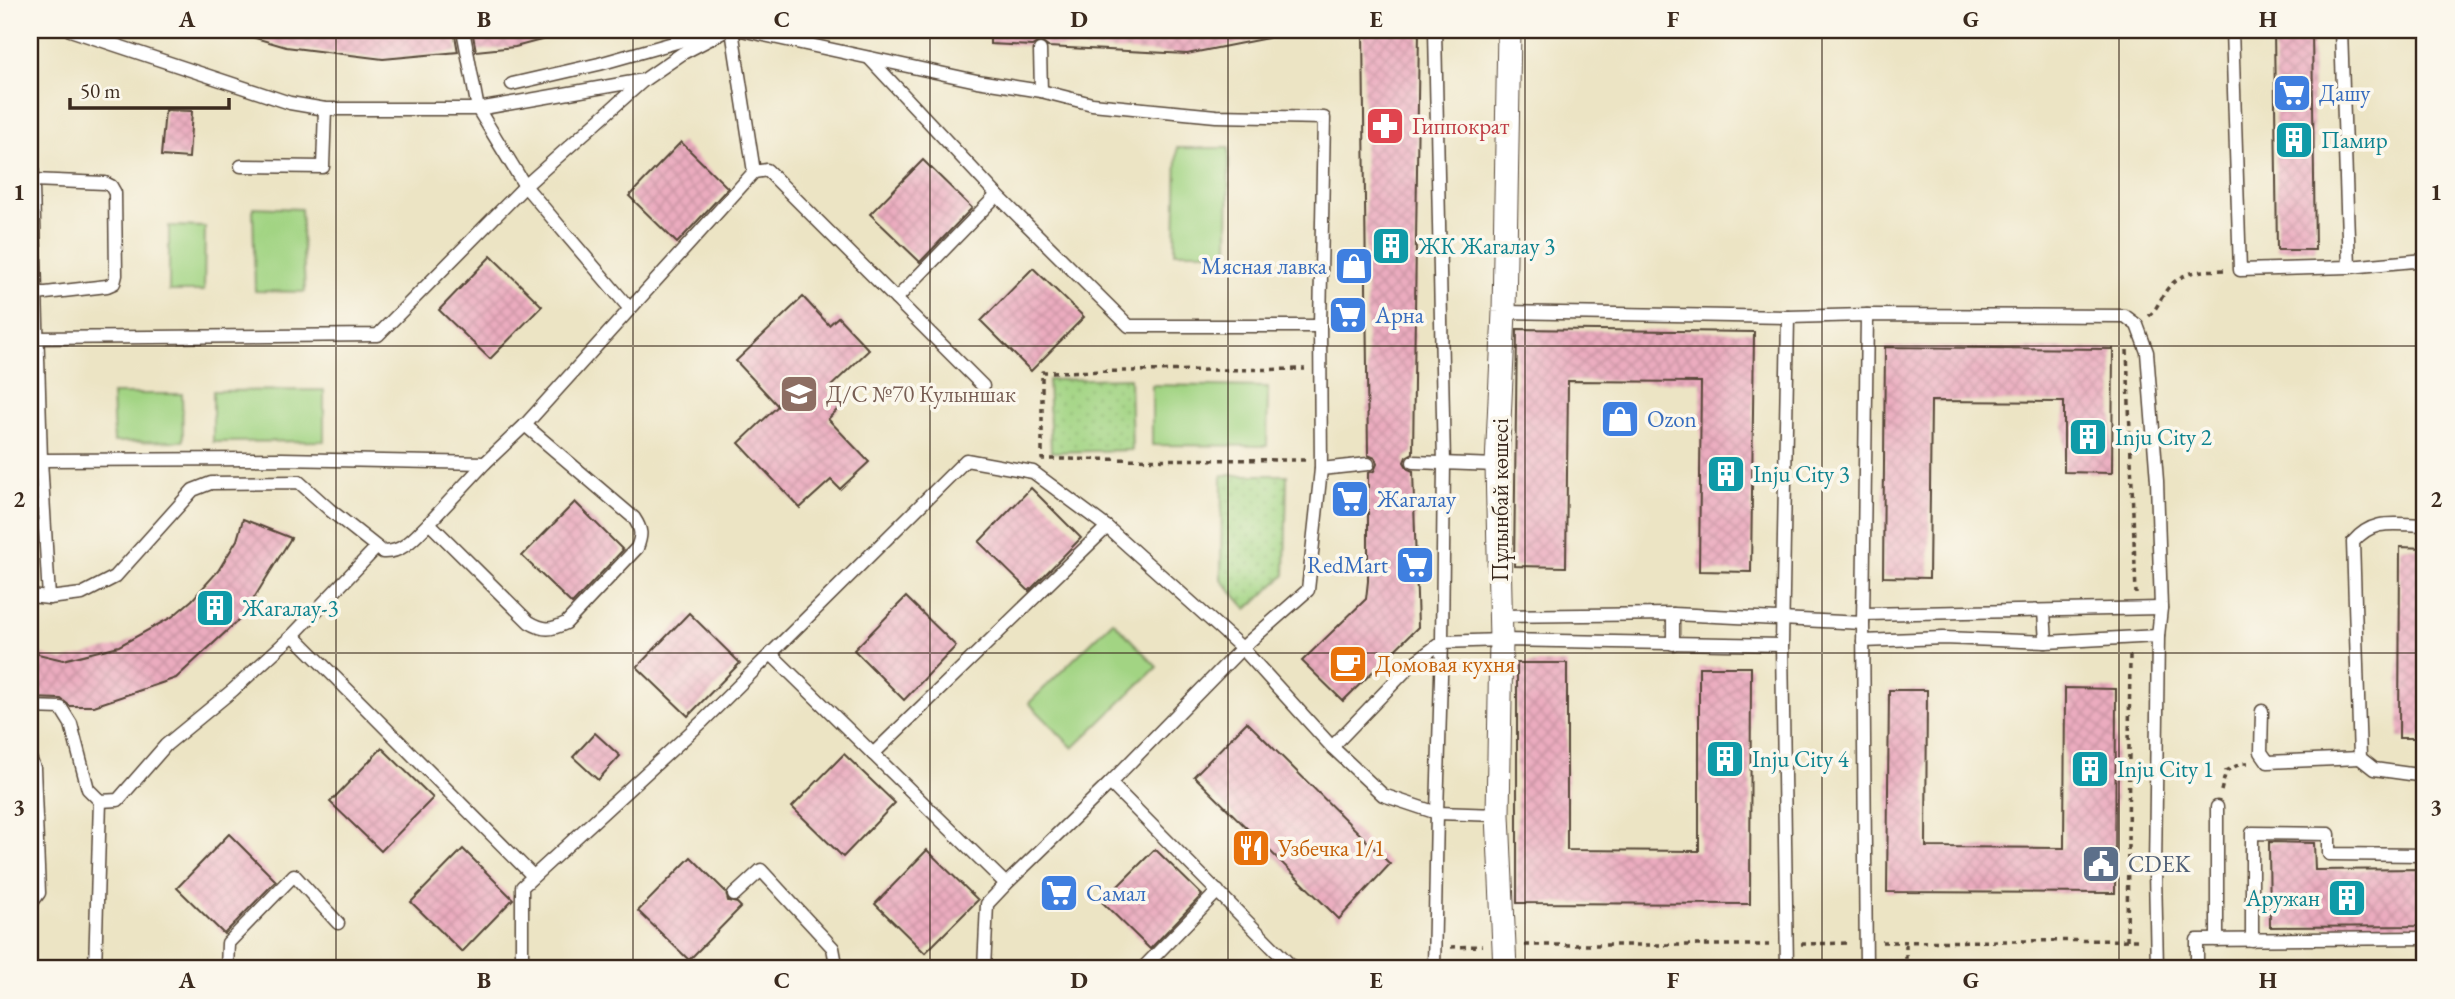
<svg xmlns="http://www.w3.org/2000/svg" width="2455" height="999" font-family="'EB Garamond',serif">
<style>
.park{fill:url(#park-dots);stroke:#6e7f50;stroke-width:2}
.pitch{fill:#a2d483;stroke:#6e7f50;stroke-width:2}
.building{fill:url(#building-cross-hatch)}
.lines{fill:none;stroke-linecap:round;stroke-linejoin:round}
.service-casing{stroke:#564637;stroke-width:15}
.minor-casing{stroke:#564637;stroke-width:25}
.path{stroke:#564637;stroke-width:3.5;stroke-dasharray:5 5;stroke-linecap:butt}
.service{stroke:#fff;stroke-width:12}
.minor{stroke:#fff;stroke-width:23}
.grid{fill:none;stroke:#3b2a1e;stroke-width:2;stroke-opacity:0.55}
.labels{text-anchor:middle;stroke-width:7;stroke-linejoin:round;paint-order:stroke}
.shop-label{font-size:23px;fill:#366cbe;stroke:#fbf7ec;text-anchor:start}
.health-label{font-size:23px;fill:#be3a42;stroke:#fbf7ec;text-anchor:start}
.culture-label{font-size:23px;fill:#0d838f;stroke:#fbf7ec;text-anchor:start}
.education-label{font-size:23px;fill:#785e54;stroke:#fbf7ec;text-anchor:start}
.street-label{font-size:23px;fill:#3b2a1e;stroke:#fbf7ec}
.food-label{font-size:23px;fill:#c56008;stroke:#fbf7ec;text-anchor:start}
.service-label{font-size:23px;fill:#4e5e75;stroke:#fbf7ec;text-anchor:start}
.neatline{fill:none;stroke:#3b2a1e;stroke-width:2.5}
.grid-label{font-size:23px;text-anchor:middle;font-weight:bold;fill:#3b2a1e}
</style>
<defs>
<pattern id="park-dots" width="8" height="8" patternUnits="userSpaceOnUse" patternTransform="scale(1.75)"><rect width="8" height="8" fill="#a2d483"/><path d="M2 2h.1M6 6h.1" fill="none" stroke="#8cb671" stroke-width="1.8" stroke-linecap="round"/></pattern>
<pattern id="building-cross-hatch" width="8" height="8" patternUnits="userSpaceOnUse" patternTransform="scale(1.75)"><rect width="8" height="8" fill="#ebacbf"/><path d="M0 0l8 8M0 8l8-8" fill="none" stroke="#ca94a4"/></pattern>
</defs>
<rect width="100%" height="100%" fill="#fbf7ec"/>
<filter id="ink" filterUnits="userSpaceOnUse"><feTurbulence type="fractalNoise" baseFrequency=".0143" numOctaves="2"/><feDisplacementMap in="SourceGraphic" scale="14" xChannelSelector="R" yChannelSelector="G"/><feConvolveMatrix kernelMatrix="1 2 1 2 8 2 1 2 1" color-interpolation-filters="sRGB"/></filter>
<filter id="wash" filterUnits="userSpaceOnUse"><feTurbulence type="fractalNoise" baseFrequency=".00686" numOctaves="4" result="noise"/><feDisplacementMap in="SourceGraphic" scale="28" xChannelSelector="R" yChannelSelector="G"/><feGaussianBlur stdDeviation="1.57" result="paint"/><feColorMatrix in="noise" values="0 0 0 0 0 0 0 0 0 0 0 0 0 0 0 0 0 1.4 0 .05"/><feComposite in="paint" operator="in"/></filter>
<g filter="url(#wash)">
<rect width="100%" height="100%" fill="#ece4c4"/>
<g class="park">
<polygon points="1130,378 1132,450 1051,452 1048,380"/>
<polygon points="1222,475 1287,475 1285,575 1247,609 1221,580"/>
</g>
<g class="pitch">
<polygon points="1177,148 1229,148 1228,252 1175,252"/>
<polygon points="253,207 301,209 305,292 255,291"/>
<polygon points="169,226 205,227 204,291 169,291"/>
<polygon points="1152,385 1268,387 1267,446 1152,445"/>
<polygon points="324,390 324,441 213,442 213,391"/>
<polygon points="112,394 182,394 183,441 114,442"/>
<polygon points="1113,621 1157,667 1073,748 1029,703"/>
</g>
<g id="blocks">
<g class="building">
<polygon points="242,30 454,30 458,52 383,59 286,47 242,34"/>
<polygon points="472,30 559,30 560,35 515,47 476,51"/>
<polygon points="990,30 1267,30 1268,38 1187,54 1048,47 1040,41 1032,46 990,44"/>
<polygon points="1363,30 1419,30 1413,453 1406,457 1404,462 1408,469 1413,471 1418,627 1343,701 1302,661 1366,599 1368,581 1368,473 1374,471 1377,464 1375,458 1368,455"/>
<polygon points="2274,30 2312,30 2315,250 2277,250"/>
<polygon points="165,110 192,111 189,158 161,156"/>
<polygon points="681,142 728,188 677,243 629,196"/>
<polygon points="923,160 972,208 920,262 870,214"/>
<polygon points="491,256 542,306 490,359 439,310"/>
<polygon points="1033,268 1084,317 1031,371 981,321"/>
<polygon points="803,297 829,325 838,317 869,350 828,389 843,404 828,419 869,462 840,489 831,480 800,508 739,443 778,406 736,361"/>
<polygon points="1517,329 1754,332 1751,572 1699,571 1701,382 1568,381 1566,567 1514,566"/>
<polygon points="1885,347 2113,349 2112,473 2064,472 2064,402 1931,401 1929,578 1883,577"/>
<polygon points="1031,488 1081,538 1029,591 979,542"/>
<polygon points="575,502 623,550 572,604 522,556"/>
<polygon points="243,519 291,538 243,616 176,678 94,706 70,706 61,699 30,698 30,652 63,660 119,646 172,617 192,600 218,571 237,540"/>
<polygon points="2400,547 2425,548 2425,738 2399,738"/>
<polygon points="906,597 956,646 904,700 854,650"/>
<polygon points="689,613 740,663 688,716 637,667"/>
<polygon points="1517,663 1567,663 1567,850 1699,851 1699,667 1751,667 1750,904 1517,903"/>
<polygon points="2065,688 2116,689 2115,893 1887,892 1889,690 1927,690 1926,847 2064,848"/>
<polygon points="1247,722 1390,864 1339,919 1194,776"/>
<polygon points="595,733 620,756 598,780 573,757"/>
<polygon points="382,748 433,798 381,851 330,802"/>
<polygon points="844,754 895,803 843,857 792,807"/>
<polygon points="229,834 276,881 224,934 177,888"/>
<polygon points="2269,842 2314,843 2315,870 2425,869 2425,926 2270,927"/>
<polygon points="463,849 513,899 462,952 411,902"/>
<polygon points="1155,849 1202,895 1150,949 1102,902"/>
<polygon points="927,850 978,900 925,953 875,904"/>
<polygon points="691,857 726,892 728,901 737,903 741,907 689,960 638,911"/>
</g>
</g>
</g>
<g filter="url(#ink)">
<use href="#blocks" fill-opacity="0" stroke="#564637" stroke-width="2"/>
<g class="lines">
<g class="service-casing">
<g id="service">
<polyline points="70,30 290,103 325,109 478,109 525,186 630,309"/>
<polyline points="463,30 478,109 644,80 683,53 727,30"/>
<polyline points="732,30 754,172"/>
<polyline points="741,30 977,81 1041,91 1092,104 1216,116 1324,118 1320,326 1321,469 1308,590 1242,648 1110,783 1006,884 987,904 984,969"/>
<polyline points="1435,30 1444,464 1442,642 1437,813 1498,815"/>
<polyline points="2232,30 2240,270 2349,267 2341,30"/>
<polyline points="1040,50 1041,91"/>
<polyline points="869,58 997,195 1129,326 1320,326"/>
<polyline points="512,84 599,64 712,32"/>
<polyline points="30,86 41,460 282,459 485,463 525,425 754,172 767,170 983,386"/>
<polyline points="241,166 323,167 325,109"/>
<polyline points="32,180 105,183 111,186 115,193 116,275 114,283 107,286 37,294"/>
<polyline points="2349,267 2425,260"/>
<polyline points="896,299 997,195"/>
<polyline points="1504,312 1788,317 1867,315 2125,316 2137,325 2147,352 2157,481 2161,608 2158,636 2155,871 2157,969"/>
<polyline points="38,338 378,335 525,186 644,80"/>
<path d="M41,460L49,598L82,594L115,577L193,490L211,483L299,482L330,510L383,552C403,553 416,536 429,523"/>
<polyline points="1413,462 1497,465"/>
<path d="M485,463L429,523L529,622C544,631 551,630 566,623L637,548C642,535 642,530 634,518L525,425"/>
<polyline points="1321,469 1368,464"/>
<path d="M2425,525C2396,525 2374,517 2353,542L2360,758L2374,769L2425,776"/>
<polyline points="30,596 49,598"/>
<polyline points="2044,611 2046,642"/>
<polyline points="1673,614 1673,644"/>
<polyline points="1864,614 2161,608"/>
<polyline points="1500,616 1673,614 1863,623"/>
<polyline points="293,635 533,876"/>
<polyline points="1863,641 1943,638 2046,642 2158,636"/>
<polyline points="771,654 1006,884"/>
<polyline points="30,707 61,708 71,724 88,789 100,801 118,800 166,745 233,690 293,635 376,548"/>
<polyline points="2262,711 2261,752 2268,762 2360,758"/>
<polyline points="1332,747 1411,665 1442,642 1501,640 1782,645"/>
<polyline points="873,754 1107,527 1242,648 1332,747 1383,795 1437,813 1434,969"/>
<polyline points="30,758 34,768 39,893 30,905"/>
<polyline points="1110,783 1294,969"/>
<polyline points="734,895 761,870 833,948 837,969"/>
<polyline points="2217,940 2217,807"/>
<polyline points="2252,940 2252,833 2329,834 2329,854 2425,855"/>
<polyline points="95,969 100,801"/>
<polyline points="227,969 228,943 294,875 338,923"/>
<polyline points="522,969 522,887 703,721 966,460 1033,472 1107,527"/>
<polyline points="1142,969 1218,891"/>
<polyline points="1787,969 1782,645 1788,317"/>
<polyline points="1866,969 1863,623 1867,315"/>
<polyline points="2197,969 2197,940 2425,938"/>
</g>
</g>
<g class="minor-casing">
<polyline id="minor" points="1505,969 1498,815 1501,640 1497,465 1504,312 1509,30"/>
</g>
<g class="path">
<path d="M2149,316C2158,308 2161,297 2168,288C2184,269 2204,271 2226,270"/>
<polyline points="2127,350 2136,594"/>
<polyline points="1305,460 1042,459 1042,372 1305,369"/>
<polyline points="2221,791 2226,771 2242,763 2248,763"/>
<polyline points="2127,940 2130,655"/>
<polyline points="1882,942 2140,940"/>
<polyline points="1801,944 1850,943"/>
<polyline points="1525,945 1769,945"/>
<polyline points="1451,947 1482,946"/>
<polyline points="1906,969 1906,942"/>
</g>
<use href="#service" class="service"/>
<use href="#minor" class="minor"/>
</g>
</g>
<path class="grid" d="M336,30V969M633,30V969M930,30V969M1228,30V969M1525,30V969M1822,30V969M2119,30V969M30,346H2425M30,653H2425"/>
<defs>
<g id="supermarket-square" transform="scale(2.0125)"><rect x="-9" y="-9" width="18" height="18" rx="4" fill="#3f7fe0" stroke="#fbf7ec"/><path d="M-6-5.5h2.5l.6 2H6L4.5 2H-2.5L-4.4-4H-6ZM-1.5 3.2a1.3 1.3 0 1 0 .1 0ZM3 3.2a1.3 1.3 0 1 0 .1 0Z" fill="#fff"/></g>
<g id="pharmacy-square" transform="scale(2.0125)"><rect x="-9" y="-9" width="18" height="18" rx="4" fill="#e0444e" stroke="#fbf7ec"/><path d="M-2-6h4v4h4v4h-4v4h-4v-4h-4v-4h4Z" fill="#fff"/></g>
<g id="building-square" transform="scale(2.0125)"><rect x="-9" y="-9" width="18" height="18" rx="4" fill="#0f9aa8" stroke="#fbf7ec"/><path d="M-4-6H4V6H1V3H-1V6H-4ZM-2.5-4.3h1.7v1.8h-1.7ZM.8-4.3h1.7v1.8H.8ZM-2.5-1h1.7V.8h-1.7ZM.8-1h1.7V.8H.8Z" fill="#fff"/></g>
<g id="shop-square" transform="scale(2.0125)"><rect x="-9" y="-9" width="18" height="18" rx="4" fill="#3f7fe0" stroke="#fbf7ec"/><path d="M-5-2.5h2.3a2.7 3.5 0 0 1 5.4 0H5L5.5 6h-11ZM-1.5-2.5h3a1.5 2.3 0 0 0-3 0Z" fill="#fff"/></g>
<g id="school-square" transform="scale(2.0125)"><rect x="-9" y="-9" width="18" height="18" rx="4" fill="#8d6e63" stroke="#fbf7ec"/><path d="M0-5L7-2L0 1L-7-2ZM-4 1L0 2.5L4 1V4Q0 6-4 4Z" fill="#fff"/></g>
<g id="cafe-square" transform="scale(2.0125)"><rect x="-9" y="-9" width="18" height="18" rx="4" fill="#e8710a" stroke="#fbf7ec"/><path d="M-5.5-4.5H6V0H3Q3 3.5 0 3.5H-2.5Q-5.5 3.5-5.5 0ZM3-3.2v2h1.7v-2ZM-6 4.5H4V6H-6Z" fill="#fff"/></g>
<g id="restaurant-square" transform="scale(2.0125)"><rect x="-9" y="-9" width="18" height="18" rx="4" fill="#e8710a" stroke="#fbf7ec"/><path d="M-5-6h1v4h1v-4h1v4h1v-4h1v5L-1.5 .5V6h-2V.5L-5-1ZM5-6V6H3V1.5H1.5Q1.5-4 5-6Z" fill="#fff"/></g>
<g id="civic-square" transform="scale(2.0125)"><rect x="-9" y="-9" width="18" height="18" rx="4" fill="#5c6f8a" stroke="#fbf7ec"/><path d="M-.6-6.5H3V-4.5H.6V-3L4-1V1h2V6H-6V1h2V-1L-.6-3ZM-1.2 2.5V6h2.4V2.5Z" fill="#fff"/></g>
</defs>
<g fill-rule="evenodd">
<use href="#supermarket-square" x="2292" y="93"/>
<use href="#pharmacy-square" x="1385" y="126"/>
<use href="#building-square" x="2294" y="140"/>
<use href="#building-square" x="1391" y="246"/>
<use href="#shop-square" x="1354" y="266"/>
<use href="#supermarket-square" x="1348" y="315"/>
<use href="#school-square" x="799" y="394"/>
<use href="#shop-square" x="1620" y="419"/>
<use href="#building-square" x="2088" y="437"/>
<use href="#building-square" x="1726" y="474"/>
<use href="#supermarket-square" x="1350" y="499"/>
<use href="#supermarket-square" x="1415" y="565"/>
<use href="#building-square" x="215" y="608"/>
<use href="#cafe-square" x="1348" y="664"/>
<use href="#building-square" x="1725" y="759"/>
<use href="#building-square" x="2090" y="769"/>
<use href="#restaurant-square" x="1251" y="848"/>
<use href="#civic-square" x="2101" y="864"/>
<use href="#supermarket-square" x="1059" y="893"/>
<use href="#building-square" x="2347" y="898"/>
</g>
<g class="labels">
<g class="shop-label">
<text x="2319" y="101">Дашу</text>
<text x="1327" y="274" text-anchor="end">Мясная лавка</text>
<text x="1375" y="323">Арна</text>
<text x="1647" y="427">Ozon</text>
<text x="1377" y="507">Жагалау</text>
<text x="1388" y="573" text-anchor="end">RedMart</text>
<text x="1086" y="901">Самал</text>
</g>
<g class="health-label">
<text x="1412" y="134">Гиппократ</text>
</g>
<g class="culture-label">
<text x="2321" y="148">Памир</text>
<text x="1418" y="254">ЖК Жагалау 3</text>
<text x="2115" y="445">Inju City 2</text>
<text x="1753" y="482">Inju City 3</text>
<text x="242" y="616">Жагалау-3</text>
<text x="1752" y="767">Inju City 4</text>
<text x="2117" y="777">Inju City 1</text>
<text x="2320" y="906" text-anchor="end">Аружан</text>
</g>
<g class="education-label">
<text x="826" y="402">Д/С №70 Кулыншак</text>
</g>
<g class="street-label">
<text transform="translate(1500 500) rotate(-90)" y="8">Пұлынбай көшесі</text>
</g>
<g class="food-label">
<text x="1375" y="672">Домовая кухня</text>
<text x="1278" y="856">Узбечка 1/1</text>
</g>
<g class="service-label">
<text x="2128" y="872">CDEK</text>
</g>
</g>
<rect width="2455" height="999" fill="none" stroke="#fbf7ec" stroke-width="77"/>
<path d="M70 98v10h159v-10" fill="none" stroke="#3b2a1e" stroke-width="3.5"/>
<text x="80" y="98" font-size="21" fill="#3b2a1e" stroke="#fbf7ec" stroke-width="5" paint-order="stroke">50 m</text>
<rect x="38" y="38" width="2378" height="922" class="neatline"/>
<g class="grid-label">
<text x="187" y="27">A</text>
<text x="484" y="27">B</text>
<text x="782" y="27">C</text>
<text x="1079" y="27">D</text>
<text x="1376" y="27">E</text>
<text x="1673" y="27">F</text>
<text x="1971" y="27">G</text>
<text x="2268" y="27">H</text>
<text x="19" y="200">1</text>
<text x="2436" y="200">1</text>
<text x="19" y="507">2</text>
<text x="2436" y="507">2</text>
<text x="19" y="815">3</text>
<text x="2436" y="815">3</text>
<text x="187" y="988">A</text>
<text x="484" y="988">B</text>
<text x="782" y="988">C</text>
<text x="1079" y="988">D</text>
<text x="1376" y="988">E</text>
<text x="1673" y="988">F</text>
<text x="1971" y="988">G</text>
<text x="2268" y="988">H</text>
</g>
</svg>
